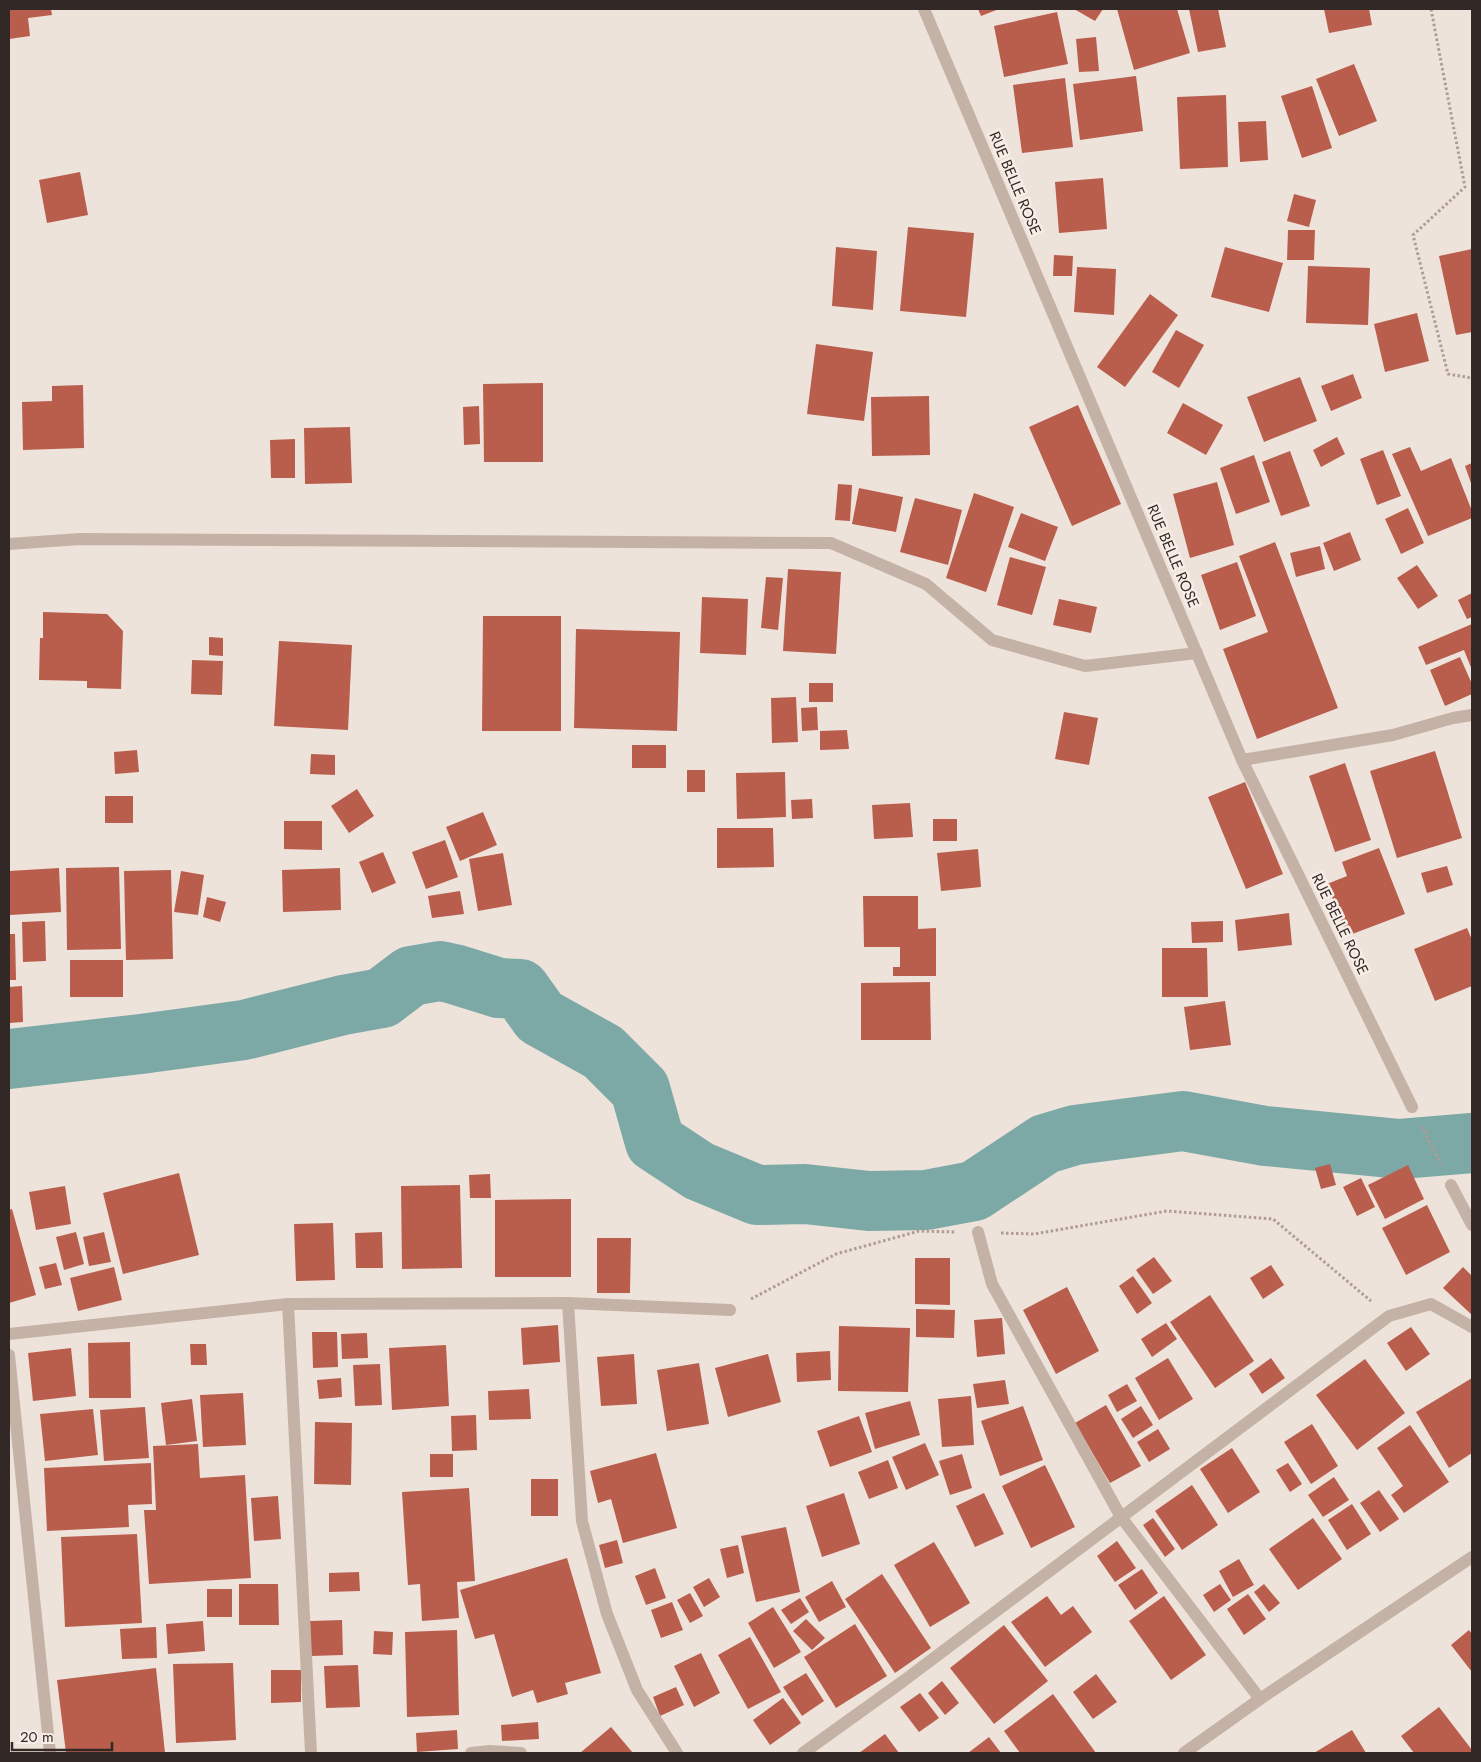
<svg xmlns="http://www.w3.org/2000/svg" width="1481" height="1762" font-family="Jost,sans-serif">
<style>
.lines{fill:none;stroke-linecap:round;stroke-linejoin:round}
.river{stroke:#7ca8a6;stroke-width:60}
.building{fill:#b95d4d}
.path{stroke:#b19c92;stroke-width:3;stroke-dasharray:2.5 2.5;stroke-linecap:butt}
.minor{stroke:#c5b2a7;stroke-width:12}
.labels{text-anchor:middle;stroke-width:5;stroke-linejoin:round;paint-order:stroke}
.street-label{font-size:15px;fill:#322927;stroke:#f7ede6}
</style>
<rect width="100%" height="100%" fill="#eee3da"/>
<g class="lines">
<polyline class="river" points="9,1059 141,1044 244,1030 343,1005 382,998 411,976 440,971 454,974 499,988 520,989 540,1017 603,1052 640,1089 655,1142 699,1171 757,1195 805,1194 869,1201 926,1200 974,1191 1045,1144 1075,1135 1183,1121 1265,1136 1400,1149 1472,1143"/>
</g>
<g class="building">
<polygon points="9,9 51,9 52,15 28,18 30,36 9,39"/>
<polygon points="978,9 999,9 981,16"/>
<polygon points="1074,9 1103,9 1095,21"/>
<polygon points="1117,9 1177,9 1190,53 1134,70"/>
<polygon points="1189,9 1218,9 1226,47 1198,52"/>
<polygon points="1324,9 1369,9 1372,25 1329,33"/>
<polygon points="1057,12 1068,64 1004,77 994,26"/>
<polygon points="1096,37 1099,71 1079,72 1076,39"/>
<polygon points="1354,64 1377,121 1339,136 1316,79"/>
<polygon points="1136,76 1143,131 1080,140 1073,84"/>
<polygon points="1065,78 1073,147 1022,153 1013,85"/>
<polygon points="1312,86 1332,148 1302,158 1281,96"/>
<polygon points="1226,95 1228,167 1180,169 1177,97"/>
<polygon points="1266,121 1268,160 1240,162 1238,122"/>
<polygon points="80,172 88,215 47,223 39,180"/>
<polygon points="1103,178 1107,229 1059,233 1055,182"/>
<polygon points="1294,194 1316,200 1309,227 1287,221"/>
<polygon points="908,227 974,233 966,317 900,311"/>
<polygon points="1288,230 1315,230 1314,260 1287,260"/>
<polygon points="836,247 877,251 873,310 832,306"/>
<polygon points="1225,247 1283,263 1269,312 1211,297"/>
<polygon points="1472,249 1472,332 1456,335 1439,256"/>
<polygon points="1054,255 1073,256 1072,276 1053,276"/>
<polygon points="1308,266 1370,268 1368,325 1306,323"/>
<polygon points="1077,267 1116,269 1114,315 1074,312"/>
<polygon points="1150,294 1178,315 1125,387 1097,367"/>
<polygon points="1417,313 1429,361 1385,372 1374,324"/>
<polygon points="1176,330 1204,345 1179,388 1152,372"/>
<polygon points="816,344 873,352 864,421 807,414"/>
<polygon points="1353,374 1362,398 1331,411 1321,386"/>
<polygon points="1300,377 1317,421 1264,442 1247,397"/>
<polygon points="543,383 543,462 484,462 483,384"/>
<polygon points="83,385 84,448 23,450 22,402 52,401 52,386"/>
<polygon points="929,396 930,455 872,456 871,397"/>
<polygon points="1183,403 1223,425 1206,455 1167,433"/>
<polygon points="1078,405 1121,504 1072,526 1029,427"/>
<polygon points="479,406 480,444 464,445 463,407"/>
<polygon points="350,427 352,483 305,484 304,428"/>
<polygon points="1337,437 1345,454 1321,467 1313,450"/>
<polygon points="295,439 295,478 271,478 270,440"/>
<polygon points="1410,447 1421,471 1451,458 1472,511 1472,518 1428,536 1392,454"/>
<polygon points="1383,450 1401,496 1377,505 1360,459"/>
<polygon points="1290,451 1310,506 1281,516 1262,462"/>
<polygon points="1254,455 1270,502 1236,514 1220,468"/>
<polygon points="1472,463 1472,486 1465,466"/>
<polygon points="1217,482 1234,545 1190,558 1173,494"/>
<polygon points="838,484 852,485 850,521 835,520"/>
<polygon points="859,488 903,497 896,532 852,524"/>
<polygon points="974,493 1014,507 986,592 946,578"/>
<polygon points="915,498 962,510 948,565 900,552"/>
<polygon points="1408,508 1424,543 1401,554 1385,519"/>
<polygon points="1021,513 1058,527 1045,561 1008,547"/>
<polygon points="1350,532 1361,560 1334,571 1323,543"/>
<polygon points="1275,542 1338,708 1257,739 1223,649 1268,632 1239,556"/>
<polygon points="1320,546 1325,569 1296,577 1290,553"/>
<polygon points="1010,557 1046,567 1032,615 997,605"/>
<polygon points="1237,562 1256,616 1220,630 1201,575"/>
<polygon points="1417,565 1438,596 1418,609 1397,578"/>
<polygon points="788,569 841,572 836,654 783,651"/>
<polygon points="766,577 783,578 778,630 761,628"/>
<polygon points="1472,593 1472,617 1467,619 1458,600"/>
<polygon points="702,597 748,599 746,655 700,653"/>
<polygon points="1059,599 1097,607 1091,633 1053,625"/>
<polygon points="43,612 107,614 123,631 121,689 87,688 87,681 39,680 40,638 43,638"/>
<polygon points="483,616 561,616 561,731 482,731"/>
<polygon points="1472,624 1472,670 1464,650 1426,665 1418,647"/>
<polygon points="576,629 680,632 677,731 574,728"/>
<polygon points="209,637 223,638 223,656 209,655"/>
<polygon points="279,641 352,645 348,730 274,726"/>
<polygon points="1460,657 1472,684 1472,694 1445,706 1430,670"/>
<polygon points="192,660 223,661 222,695 191,694"/>
<rect x="809" y="683" width="24" height="19"/>
<polygon points="796,697 798,742 772,743 771,698"/>
<polygon points="817,707 818,730 802,731 801,708"/>
<polygon points="1064,712 1098,718 1089,765 1055,759"/>
<polygon points="847,730 849,749 820,750 820,731"/>
<rect x="632" y="745" width="34" height="23"/>
<polygon points="137,750 139,772 115,774 114,752"/>
<polygon points="1435,751 1462,838 1397,858 1370,771"/>
<polygon points="311,754 335,755 335,775 310,774"/>
<polygon points="1345,763 1371,840 1335,852 1309,776"/>
<rect x="687" y="770" width="18" height="22"/>
<polygon points="785,772 786,817 737,819 736,773"/>
<polygon points="1245,782 1283,874 1246,889 1208,797"/>
<polygon points="357,789 374,816 349,833 331,806"/>
<rect x="105" y="796" width="28" height="27"/>
<polygon points="812,799 813,818 792,819 791,800"/>
<polygon points="910,803 913,837 874,839 872,805"/>
<polygon points="483,812 497,845 460,861 446,827"/>
<rect x="933" y="819" width="24" height="22"/>
<polygon points="284,821 322,821 322,850 284,849"/>
<polygon points="717,828 773,828 774,867 717,868"/>
<polygon points="445,840 458,877 426,889 412,852"/>
<polygon points="1379,848 1405,914 1347,936 1327,884 1347,876 1342,862"/>
<polygon points="978,849 981,887 941,891 937,853"/>
<polygon points="383,852 396,883 372,893 359,862"/>
<polygon points="503,853 512,905 478,911 469,859"/>
<polygon points="1447,866 1453,885 1427,893 1421,873"/>
<polygon points="119,867 121,949 67,950 66,868"/>
<polygon points="59,868 61,912 10,915 9,871"/>
<polygon points="340,868 341,910 283,912 282,870"/>
<polygon points="171,870 173,959 126,960 124,871"/>
<polygon points="181,871 204,875 198,915 174,912"/>
<polygon points="460,891 464,914 432,918 428,896"/>
<polygon points="863,896 918,896 918,929 936,928 936,976 893,976 893,967 900,967 900,947 864,947"/>
<polygon points="207,897 226,902 220,922 203,917"/>
<polygon points="1289,913 1292,945 1238,951 1235,920"/>
<polygon points="45,921 46,961 23,962 22,922"/>
<polygon points="1223,921 1223,942 1192,943 1191,922"/>
<polygon points="1467,928 1472,940 1472,986 1435,1001 1414,949"/>
<polygon points="9,934 15,934 16,980 9,980"/>
<polygon points="1162,948 1207,948 1208,997 1162,997"/>
<rect x="70" y="960" width="53" height="37"/>
<polygon points="930,982 931,1040 861,1040 861,983"/>
<polygon points="22,986 23,1022 9,1023 9,987"/>
<polygon points="1225,1001 1231,1045 1190,1050 1184,1007"/>
<polygon points="1330,1164 1336,1185 1321,1189 1315,1168"/>
<polygon points="1408,1165 1424,1199 1385,1219 1368,1185"/>
<polygon points="179,1173 199,1255 123,1274 103,1193"/>
<polygon points="490,1174 491,1198 470,1198 469,1175"/>
<polygon points="1361,1178 1375,1207 1357,1216 1343,1187"/>
<polygon points="460,1185 462,1268 402,1269 401,1186"/>
<polygon points="65,1186 71,1224 36,1230 29,1192"/>
<polygon points="571,1199 571,1277 495,1277 495,1200"/>
<polygon points="1427,1205 1450,1252 1406,1275 1382,1228"/>
<polygon points="12,1209 36,1295 9,1303 9,1210"/>
<polygon points="333,1223 335,1280 296,1281 294,1224"/>
<polygon points="76,1232 84,1264 64,1270 56,1237"/>
<polygon points="104,1232 111,1262 89,1266 83,1237"/>
<polygon points="382,1232 383,1268 356,1268 355,1233"/>
<polygon points="597,1238 631,1238 630,1293 597,1293"/>
<polygon points="1154,1257 1172,1281 1153,1294 1136,1270"/>
<polygon points="915,1258 950,1258 950,1305 915,1304"/>
<polygon points="56,1263 62,1285 45,1289 39,1267"/>
<polygon points="1271,1265 1284,1285 1263,1299 1250,1278"/>
<polygon points="114,1267 122,1300 78,1311 70,1278"/>
<polygon points="1463,1267 1472,1276 1472,1315 1443,1288"/>
<polygon points="1133,1276 1152,1303 1137,1314 1119,1286"/>
<polygon points="1067,1287 1099,1351 1056,1374 1023,1310"/>
<polygon points="1210,1295 1254,1361 1215,1388 1170,1322"/>
<polygon points="916,1309 955,1310 954,1338 916,1337"/>
<polygon points="1002,1318 1005,1354 977,1357 974,1320"/>
<polygon points="1166,1323 1177,1339 1152,1357 1141,1339"/>
<polygon points="558,1325 560,1362 523,1365 521,1328"/>
<polygon points="839,1326 910,1328 908,1392 838,1391"/>
<polygon points="1411,1327 1430,1354 1406,1371 1387,1343"/>
<polygon points="312,1332 337,1332 338,1367 313,1368"/>
<polygon points="367,1333 368,1358 342,1359 341,1334"/>
<polygon points="130,1342 131,1398 89,1398 88,1343"/>
<polygon points="190,1344 206,1344 207,1365 191,1365"/>
<polygon points="446,1345 449,1406 392,1410 389,1348"/>
<polygon points="71,1348 76,1396 33,1401 28,1353"/>
<polygon points="830,1351 831,1380 797,1382 796,1353"/>
<polygon points="634,1354 637,1404 601,1406 597,1357"/>
<polygon points="768,1354 781,1402 728,1417 715,1368"/>
<polygon points="1168,1358 1193,1399 1159,1420 1135,1378"/>
<polygon points="1271,1358 1285,1378 1262,1394 1249,1374"/>
<polygon points="1365,1359 1405,1413 1357,1450 1316,1395"/>
<polygon points="699,1363 709,1424 667,1431 657,1370"/>
<polygon points="380,1364 382,1405 355,1406 353,1365"/>
<polygon points="341,1378 342,1397 319,1399 317,1380"/>
<polygon points="1472,1378 1472,1453 1449,1468 1416,1412"/>
<polygon points="1005,1380 1009,1404 977,1408 973,1384"/>
<polygon points="1127,1384 1137,1401 1117,1412 1108,1395"/>
<polygon points="529,1389 531,1419 489,1420 488,1391"/>
<polygon points="243,1393 246,1445 203,1447 200,1395"/>
<polygon points="971,1396 974,1445 942,1447 938,1399"/>
<polygon points="192,1399 197,1441 166,1445 161,1403"/>
<polygon points="910,1401 920,1435 875,1449 865,1413"/>
<polygon points="1106,1405 1141,1466 1110,1483 1075,1423"/>
<polygon points="1023,1406 1043,1460 1000,1476 981,1421"/>
<polygon points="1141,1406 1153,1425 1133,1438 1121,1419"/>
<polygon points="145,1407 149,1458 104,1461 100,1410"/>
<polygon points="93,1409 98,1455 45,1461 40,1414"/>
<polygon points="476,1415 477,1450 452,1451 451,1416"/>
<polygon points="859,1416 872,1452 830,1467 817,1431"/>
<polygon points="315,1422 352,1423 351,1485 314,1484"/>
<polygon points="1312,1424 1338,1466 1311,1484 1284,1442"/>
<polygon points="1410,1425 1449,1482 1404,1513 1391,1495 1403,1486 1377,1448"/>
<polygon points="1158,1429 1170,1449 1149,1462 1137,1442"/>
<polygon points="925,1443 939,1475 906,1490 892,1457"/>
<polygon points="198,1444 200,1478 245,1475 251,1578 149,1584 144,1510 156,1510 153,1446"/>
<polygon points="1232,1448 1260,1492 1228,1513 1200,1469"/>
<polygon points="656,1453 677,1528 623,1543 611,1499 598,1503 590,1471"/>
<rect x="430" y="1454" width="23" height="23"/>
<polygon points="962,1454 972,1488 950,1495 939,1461"/>
<polygon points="888,1460 898,1488 869,1499 858,1472"/>
<polygon points="151,1463 152,1504 128,1505 129,1527 47,1531 44,1468"/>
<polygon points="1288,1463 1302,1484 1290,1492 1276,1470"/>
<polygon points="1045,1465 1075,1527 1031,1548 1002,1486"/>
<polygon points="1334,1477 1349,1500 1323,1517 1308,1495"/>
<rect x="531" y="1479" width="27" height="37"/>
<polygon points="1192,1485 1218,1525 1182,1550 1155,1511"/>
<polygon points="469,1488 475,1581 457,1582 459,1618 422,1621 420,1584 408,1585 402,1492"/>
<polygon points="1379,1490 1399,1519 1380,1532 1360,1503"/>
<polygon points="844,1493 860,1544 822,1557 806,1506"/>
<polygon points="984,1493 1004,1534 975,1547 956,1506"/>
<polygon points="278,1496 281,1539 254,1541 251,1498"/>
<polygon points="1352,1504 1371,1534 1347,1550 1328,1520"/>
<polygon points="1153,1518 1175,1549 1165,1557 1143,1525"/>
<polygon points="1313,1518 1342,1559 1298,1590 1269,1549"/>
<polygon points="786,1527 800,1592 756,1602 741,1536"/>
<polygon points="137,1534 142,1623 65,1627 61,1537"/>
<polygon points="617,1540 623,1563 605,1568 599,1545"/>
<polygon points="1117,1541 1136,1568 1115,1582 1097,1556"/>
<polygon points="934,1542 970,1603 930,1627 894,1565"/>
<polygon points="738,1545 744,1573 727,1578 720,1549"/>
<polygon points="567,1558 601,1673 565,1683 568,1694 537,1703 533,1690 512,1697 494,1634 475,1639 460,1590"/>
<polygon points="1239,1559 1254,1585 1233,1597 1219,1571"/>
<polygon points="655,1568 666,1598 646,1605 635,1576"/>
<polygon points="1142,1569 1158,1593 1135,1610 1118,1585"/>
<polygon points="359,1572 360,1591 329,1592 329,1573"/>
<polygon points="882,1574 931,1648 895,1673 845,1599"/>
<polygon points="709,1578 720,1597 704,1607 693,1587"/>
<polygon points="832,1581 846,1607 819,1622 805,1597"/>
<polygon points="239,1584 278,1584 279,1625 239,1625"/>
<polygon points="1220,1584 1231,1600 1214,1612 1203,1595"/>
<polygon points="1264,1584 1280,1603 1269,1612 1254,1592"/>
<rect x="207" y="1589" width="25" height="28"/>
<polygon points="690,1593 703,1616 690,1623 677,1600"/>
<polygon points="1248,1594 1266,1619 1244,1635 1227,1609"/>
<polygon points="1047,1596 1061,1615 1073,1606 1092,1632 1045,1667 1011,1622"/>
<polygon points="1164,1596 1206,1655 1171,1680 1129,1621"/>
<polygon points="800,1598 809,1612 791,1624 781,1610"/>
<polygon points="672,1602 683,1630 661,1638 651,1610"/>
<polygon points="773,1607 801,1652 774,1668 748,1623"/>
<polygon points="806,1619 825,1638 812,1650 793,1631"/>
<polygon points="342,1620 343,1655 311,1656 310,1621"/>
<polygon points="203,1621 205,1651 168,1654 166,1624"/>
<polygon points="855,1624 887,1676 836,1708 804,1657"/>
<polygon points="1004,1625 1048,1681 994,1724 950,1668"/>
<polygon points="156,1627 157,1658 122,1659 120,1629"/>
<polygon points="457,1630 459,1715 407,1717 405,1632"/>
<polygon points="1469,1630 1472,1634 1472,1672 1451,1645"/>
<polygon points="374,1631 393,1632 392,1655 373,1654"/>
<polygon points="750,1637 781,1692 748,1709 718,1655"/>
<polygon points="701,1653 720,1693 694,1707 674,1666"/>
<polygon points="233,1663 236,1740 176,1743 173,1664"/>
<polygon points="358,1665 360,1707 326,1708 324,1666"/>
<polygon points="156,1668 165,1753 66,1753 57,1680"/>
<polygon points="271,1670 301,1670 301,1702 271,1703"/>
<polygon points="806,1673 824,1701 802,1716 783,1687"/>
<polygon points="1096,1674 1117,1702 1093,1719 1073,1692"/>
<polygon points="942,1681 959,1703 945,1715 928,1693"/>
<polygon points="676,1687 684,1705 660,1716 653,1697"/>
<polygon points="920,1693 939,1718 919,1732 900,1707"/>
<polygon points="1053,1694 1096,1753 1020,1753 1004,1731"/>
<polygon points="783,1698 801,1723 770,1745 753,1720"/>
<polygon points="1439,1707 1472,1750 1472,1753 1414,1753 1401,1736"/>
<polygon points="538,1722 539,1739 502,1741 501,1725"/>
<polygon points="611,1727 633,1753 580,1753"/>
<polygon points="457,1730 458,1749 417,1752 416,1733"/>
<polygon points="1352,1730 1366,1753 1314,1753"/>
<polygon points="885,1734 899,1753 859,1753"/>
<polygon points="989,1737 1001,1753 968,1753"/>
</g>
<g class="lines">
<g class="path">
<polyline points="1431,9 1465,187 1413,235 1448,374 1472,378"/>
<polyline points="1422,1127 1441,1164"/>
<polyline points="1001,1233 1034,1234 1167,1211 1273,1219 1371,1301"/>
<polyline points="751,1299 836,1254 919,1231 955,1232"/>
</g>
<g class="minor">
<polyline points="924,9 1242,760 1412,1107"/>
<polyline points="9,544 80,539 831,543 926,584 992,640 1085,666 1197,653"/>
<polyline points="1242,760 1393,735 1453,718 1472,715"/>
<polyline points="1451,1185 1472,1225"/>
<polyline points="978,1232 992,1284 1121,1517 1260,1699"/>
<polyline points="568,1303 582,1521 607,1614 637,1690 677,1753"/>
<polyline points="288,1304 311,1753"/>
<polyline points="9,1334 288,1304 568,1303 730,1310"/>
<polyline points="9,1355 50,1753"/>
<polyline points="471,1753 490,1751 521,1753"/>
<polyline points="803,1753 902,1682 1389,1316 1431,1304 1472,1327"/>
<polyline points="1184,1753 1260,1699 1472,1557"/>
</g>
</g>
<g class="labels">
<g class="street-label">
<text transform="translate(1015 183) rotate(67)" y="5">RUE BELLE ROSE</text>
<text transform="translate(1173 556) rotate(67)" y="5">RUE BELLE ROSE</text>
<text transform="translate(1340 924) rotate(64)" y="5">RUE BELLE ROSE</text>
</g>
</g>
<rect width="1481" height="1762" fill="none" stroke="#322927" stroke-width="20"/>
<path d="M12 1742v8h100v-8" fill="none" stroke="#322927" stroke-width="2.5"/>
<text x="20" y="1742" font-size="15" fill="#322927" stroke="#f7ede6" stroke-width="4" paint-order="stroke">20 m</text>
</svg>
